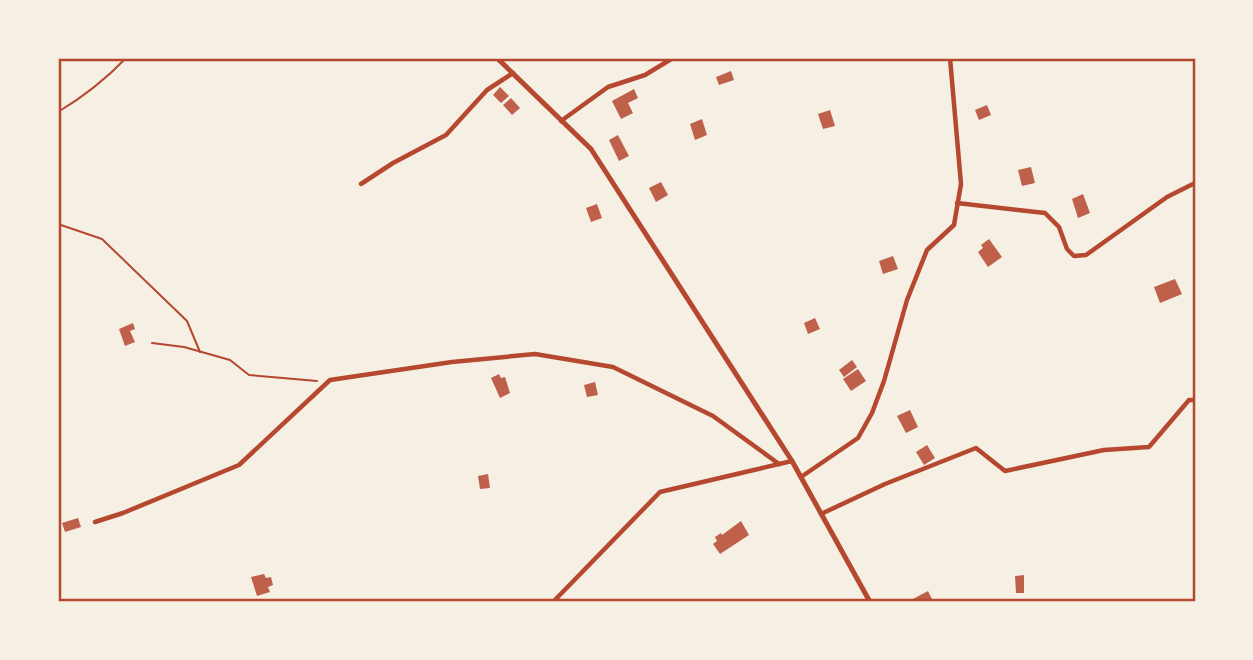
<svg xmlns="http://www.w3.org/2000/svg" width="1253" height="660" font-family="Spectral,serif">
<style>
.building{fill:#bf614a}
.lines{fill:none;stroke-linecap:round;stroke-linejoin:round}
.path{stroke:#b5482f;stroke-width:2}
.minor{stroke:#b5482f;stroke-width:4.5}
.tertiary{stroke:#b5482f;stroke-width:5}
.neatline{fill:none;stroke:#b5482f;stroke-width:2.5}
</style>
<rect width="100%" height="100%" fill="#f6efe4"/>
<g class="building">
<polygon points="731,71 734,80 719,85 716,77"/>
<polygon points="500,87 509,96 501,103 493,95"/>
<polygon points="634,89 638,98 628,103 633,113 621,119 612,101"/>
<polygon points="511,98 520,108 512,115 503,105"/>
<polygon points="987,105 991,115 979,120 975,110"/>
<polygon points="830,110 835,126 823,129 818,114"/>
<polygon points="702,119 707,135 695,140 690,124"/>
<polygon points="618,135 629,156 619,161 609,140"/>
<polygon points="1031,167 1035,183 1022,186 1018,170"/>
<polygon points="661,182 668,195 656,202 649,188"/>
<polygon points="1083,194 1090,213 1078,218 1072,199"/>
<polygon points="597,204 602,218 591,222 586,208"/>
<polygon points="989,239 1002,257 988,267 978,252 983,248 981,245"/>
<polygon points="893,256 898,269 883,274 879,261"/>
<polygon points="1175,279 1182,294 1160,303 1154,287"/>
<polygon points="815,318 820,329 808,334 804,323"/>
<polygon points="133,323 135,329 130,331 135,342 125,346 119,329"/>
<polygon points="852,360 857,367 844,377 839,370"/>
<polygon points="858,369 866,381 851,391 843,379"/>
<polygon points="499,374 501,378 505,377 510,393 500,398 491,378"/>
<polygon points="595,382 598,395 587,397 584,385"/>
<polygon points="910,410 918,427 906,433 897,416"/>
<polygon points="927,445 935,458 924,465 916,452"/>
<polygon points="488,474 490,488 480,489 478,476"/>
<polygon points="78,518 81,527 65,532 62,523"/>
<polygon points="741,521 749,535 720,554 713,544 717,541 715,537 721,533 722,535"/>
<polygon points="264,574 266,578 271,577 273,585 268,587 270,592 257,596 251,577"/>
<polygon points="1024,575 1024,593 1016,593 1015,576"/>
<polygon points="928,591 932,599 927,602 912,602 911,600"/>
</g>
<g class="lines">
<g class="path">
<path d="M58,112C83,97 106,79 126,58"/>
<polyline points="58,224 102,239 187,321 200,352"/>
<polyline points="152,343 184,347 230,360 249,375 317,381"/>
</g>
<g class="minor">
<polyline points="561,121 608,87 645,75 673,58"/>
<polyline points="361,184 393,163 446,135 487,90 513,73"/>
<polyline points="957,203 1045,213 1059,227 1067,249 1074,256 1086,255 1167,197 1195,183"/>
<polyline points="801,477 858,438 872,413 884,381 907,300 927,250 954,225 961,184 950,58"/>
<polyline points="821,514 885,484 976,448 1005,471 1104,450 1149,447 1189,400 1195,400"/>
<polyline points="95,522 123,513 239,465 330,380 452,362 535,354 613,367 713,416 779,464"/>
<polyline points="553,602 660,492 792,461"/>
</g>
<polyline class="tertiary" points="497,58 591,149 792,461 870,602"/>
</g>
<rect width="1253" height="660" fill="none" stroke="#f6efe4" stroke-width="119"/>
<rect x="60" y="60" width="1134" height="540" class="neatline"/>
</svg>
